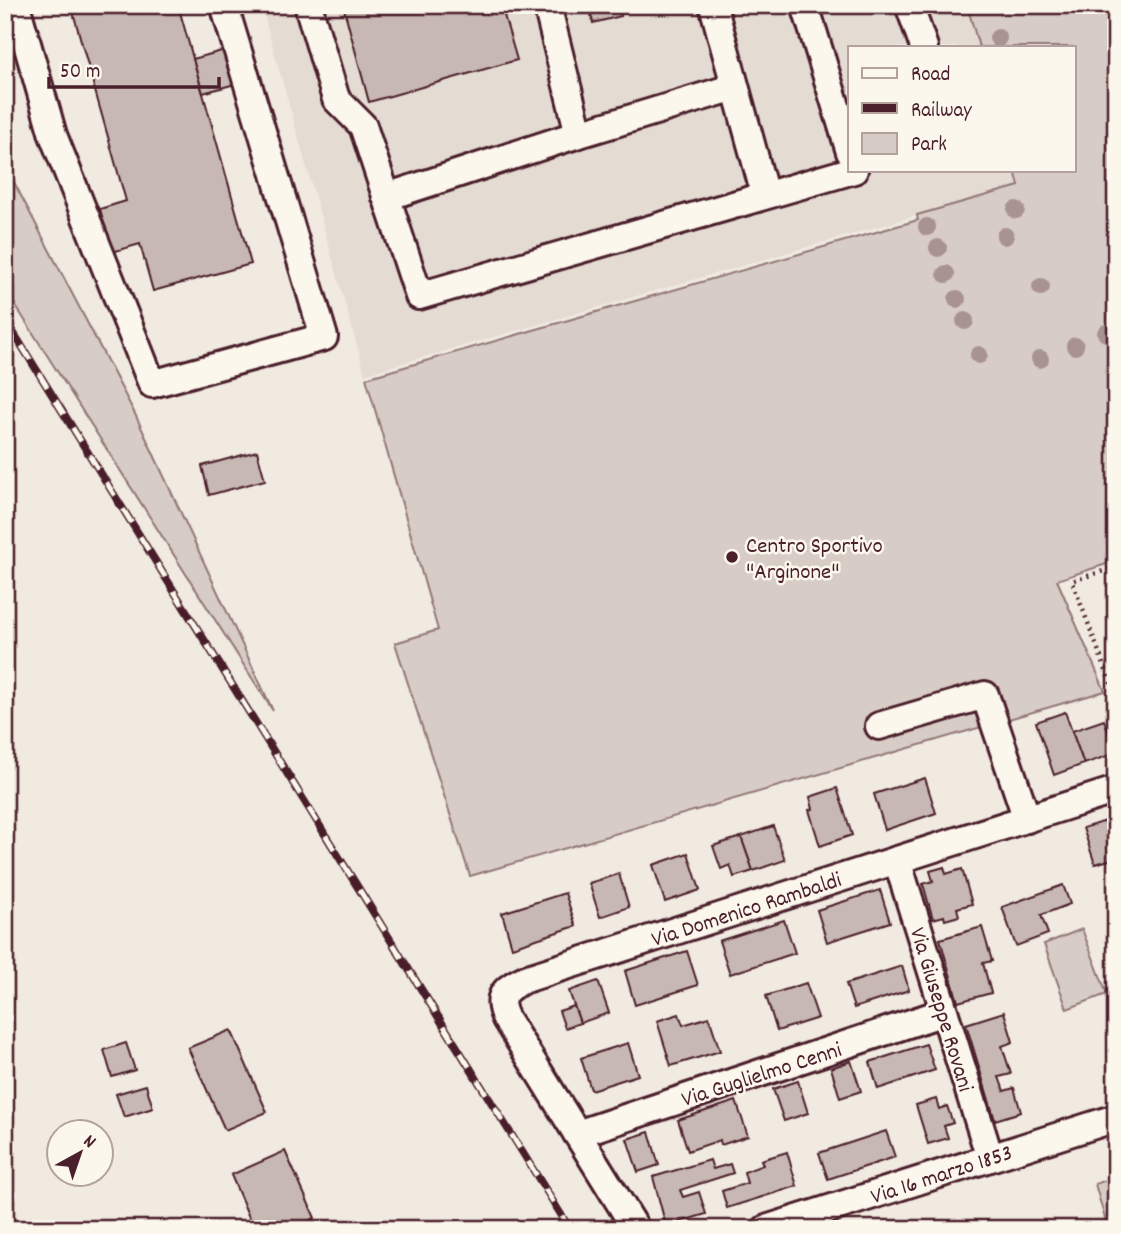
<svg xmlns="http://www.w3.org/2000/svg" width="1121" height="1234" font-family="Dekko,sans-serif">
<style>
.built{fill:#e4dbd2}
.green{fill:#d8ccc6;stroke:#917678;stroke-width:2}
.building{fill:#c8b8b3;stroke:#4a1f2b;stroke-width:2}
.lines{fill:none;stroke-linecap:round;stroke-linejoin:round}
.minor-casing{stroke:#4a1f2b;stroke-width:32}
.path{stroke:#4a1f2b;stroke-width:4.5;stroke-dasharray:2 5;stroke-linecap:butt}
.minor{stroke:#fbf7ec;stroke-width:26}
.rail-casing{stroke:#4a1f2b;stroke-width:8}
.rail{stroke:#fbf7ec;stroke-width:5;stroke-dasharray:16;stroke-linecap:butt}
.tree{fill:#a89292}
.poi-dot{fill:#4a1f2b;stroke:#fbf7ec;stroke-width:2.5}
.labels{text-anchor:middle;stroke-width:5;stroke-linejoin:round;paint-order:stroke}
.poi-label{font-size:23px;fill:#4a1f2b;stroke:#fbf7ec;text-anchor:start}
.street-label{font-size:23px;fill:#4a1f2b;stroke:#fbf7ec}
</style>
<rect width="100%" height="100%" fill="#f0eae0"/>
<filter id="ink" filterUnits="userSpaceOnUse"><feTurbulence type="fractalNoise" baseFrequency=".0143" numOctaves="2"/><feDisplacementMap in="SourceGraphic" scale="14" xChannelSelector="R" yChannelSelector="G"/><feConvolveMatrix kernelMatrix="1 2 1 2 8 2 1 2 1" color-interpolation-filters="sRGB"/></filter>
<g filter="url(#ink)">
<polygon class="built" points="261,5 967,5 979,47 850,47 850,170 1015,170 1020,186 365,374"/>
<g class="green">
<polygon points="967,5 1116,5 1116,561 1057,580 1105,691 470,876 395,643 438,630 366,378 918,220 917,215 1019,186 1015,170 1074,170 1074,47 979,47"/>
<polygon points="5,165 135,414 273,711 5,289"/>
<polygon points="1082,929 1107,994 1067,1009 1044,944"/>
<polygon points="1116,1177 1116,1229 1108,1229 1095,1184"/>
</g>
<g class="building">
<polygon points="71,5 178,5 251,264 153,291 140,244 112,252 100,209 126,201"/>
<polygon points="343,5 501,5 517,60 369,102"/>
<polygon points="589,5 619,5 621,16 593,23"/>
<polygon points="225,50 235,84 203,93 193,59"/>
<polygon points="257,451 265,480 209,495 202,466"/>
<polygon points="1065,712 1084,764 1054,775 1036,722"/>
<polygon points="1104,720 1116,753 1084,764 1072,731"/>
<polygon points="925,778 936,813 885,830 874,794"/>
<polygon points="837,788 852,835 820,846 809,810 813,809 810,797"/>
<polygon points="1106,821 1116,858 1095,864 1083,828"/>
<polygon points="773,826 785,860 753,871 741,837"/>
<polygon points="741,837 753,871 734,877 730,865 721,869 713,846"/>
<polygon points="688,853 700,890 665,902 653,865"/>
<polygon points="944,867 946,874 962,869 972,904 957,908 959,916 945,920 944,916 933,919 923,884 933,881 930,871"/>
<polygon points="619,874 629,907 600,917 589,883"/>
<polygon points="1063,885 1070,904 1041,915 1048,934 1016,946 1002,907"/>
<polygon points="880,890 890,922 827,942 817,910"/>
<polygon points="565,893 576,926 512,947 502,913"/>
<polygon points="784,920 795,953 730,974 719,941"/>
<polygon points="982,927 992,961 983,963 991,993 958,1002 940,939"/>
<polygon points="687,951 698,985 635,1005 625,971"/>
<polygon points="902,966 909,990 854,1008 846,984"/>
<polygon points="598,981 609,1013 580,1023 569,991"/>
<polygon points="806,983 818,1018 777,1031 766,996"/>
<polygon points="574,1006 580,1023 565,1028 559,1011"/>
<polygon points="1004,1012 1013,1042 1002,1046 1011,1074 999,1077 1004,1091 1014,1088 1021,1112 995,1120 966,1024"/>
<polygon points="679,1014 683,1025 709,1017 720,1051 671,1066 657,1021"/>
<polygon points="231,1030 267,1112 225,1130 188,1048"/>
<polygon points="126,1043 135,1070 112,1077 104,1050"/>
<polygon points="628,1043 638,1075 591,1090 581,1058"/>
<polygon points="926,1044 935,1070 878,1089 870,1062"/>
<polygon points="851,1061 861,1091 840,1098 831,1068"/>
<polygon points="798,1081 808,1113 784,1121 773,1089"/>
<polygon points="146,1085 153,1108 124,1117 116,1094"/>
<polygon points="936,1099 939,1109 947,1106 953,1123 944,1126 948,1138 928,1144 916,1105"/>
<polygon points="736,1101 748,1136 721,1145 720,1140 688,1151 678,1120"/>
<polygon points="886,1131 895,1157 828,1179 819,1153"/>
<polygon points="649,1132 659,1165 638,1172 627,1139"/>
<polygon points="285,1151 315,1218 291,1229 254,1229 231,1175"/>
<polygon points="787,1152 797,1186 727,1208 722,1191 747,1183 744,1172 763,1165 761,1160"/>
<polygon points="710,1160 713,1169 730,1164 733,1173 680,1190 683,1197 699,1192 706,1214 666,1226 653,1177"/>
</g>
<g class="lines">
<g class="minor-casing">
<g id="minor">
<polyline points="16,5 53,135 152,384 324,337 224,5"/>
<polyline points="308,5 336,99 363,126 419,296 854,170"/>
<polyline points="547,5 579,134"/>
<polyline points="713,5 765,195"/>
<polyline points="805,5 850,152"/>
<polyline points="909,5 924,47"/>
<polyline points="386,197 579,134 735,87"/>
<polyline points="879,726 985,695 1027,819"/>
<polyline points="897,860 990,1158"/>
<polyline points="577,1134 944,1012"/>
<path d="M636,1229L506,1019C495,996 504,989 525,979L1116,790"/>
<polyline points="766,1229 1116,1118"/>
</g>
</g>
<polyline class="path" points="1116,567 1072,581 1116,697"/>
<use href="#minor" class="minor"/>
<g class="rail-casing">
<polyline id="rail" points="5,319 570,1229"/>
</g>
<use href="#rail" class="rail"/>
</g>
<g class="tree">
<circle cx="998" cy="38" r="9"/>
<circle cx="1016" cy="210" r="9"/>
<circle cx="927" cy="227" r="9"/>
<circle cx="1005" cy="236" r="9"/>
<circle cx="938" cy="248" r="9"/>
<circle cx="946" cy="274" r="9"/>
<circle cx="1041" cy="287" r="9"/>
<circle cx="957" cy="299" r="9"/>
<circle cx="965" cy="321" r="9"/>
<circle cx="1106" cy="333" r="9"/>
<circle cx="1075" cy="346" r="9"/>
<circle cx="979" cy="355" r="9"/>
<circle cx="1040" cy="359" r="9"/>
</g>
</g>
<circle class="poi-dot" cx="732" cy="557" r="7"/>
<g class="labels">
<g class="poi-label">
<text x="746" y="552">Centro Sportivo<tspan x="746" dy="26">"Arginone"</tspan></text>
</g>
<g class="street-label">
<text transform="translate(746 908) rotate(-18)" y="8">Via Domenico Rambaldi</text>
<text transform="translate(943 1009) rotate(73)" y="8">Via Giuseppe Rovani</text>
<text transform="translate(761 1073) rotate(-18)" y="8">Via Guglielmo Cenni</text>
<text transform="translate(941 1173) rotate(-18)" y="8">Via 16 marzo 1853</text>
</g>
</g>
<rect width="1121" height="1234" fill="none" stroke="#fbf7ec" stroke-width="28"/>
<rect x="14" y="14" width="1093" height="1206" fill="none" stroke="#4a1f2b" stroke-width="2.5" filter="url(#ink)"/>
<rect x="848" y="46" width="228" height="126" fill="#fbf7ec" stroke="#b4a19f" stroke-width="2"/>
<rect x="862" y="68" width="35" height="10" fill="#fbf7ec" stroke="#b4a19f" stroke-width="2"/>
<text x="911" y="80" font-size="21" fill="#4a1f2b">Road</text>
<rect x="862" y="103" width="35" height="10" fill="#4a1f2b" stroke="#b4a19f" stroke-width="2"/>
<text x="911" y="116" font-size="21" fill="#4a1f2b">Railway</text>
<rect x="862" y="133" width="35" height="21" fill="#d8ccc6" stroke="#b4a19f" stroke-width="2"/>
<text x="911" y="150" font-size="21" fill="#4a1f2b">Park</text>
<g transform="translate(80 1153) rotate(40)"><circle r="33" fill="#fbf7ec" stroke="#b4a19f" stroke-width="2"/>
<path d="M0-5L12 26L0 18L-12 26Z" fill="#4a1f2b"/>
<text y="-10" font-size="19" font-weight="bold" text-anchor="middle" fill="#4a1f2b">N</text>
</g>
<path d="M49 77v10h170v-10" fill="none" stroke="#4a1f2b" stroke-width="3.5"/>
<text x="60" y="77" font-size="21" fill="#4a1f2b" stroke="#fbf7ec" stroke-width="5" paint-order="stroke">50 m</text>
</svg>
